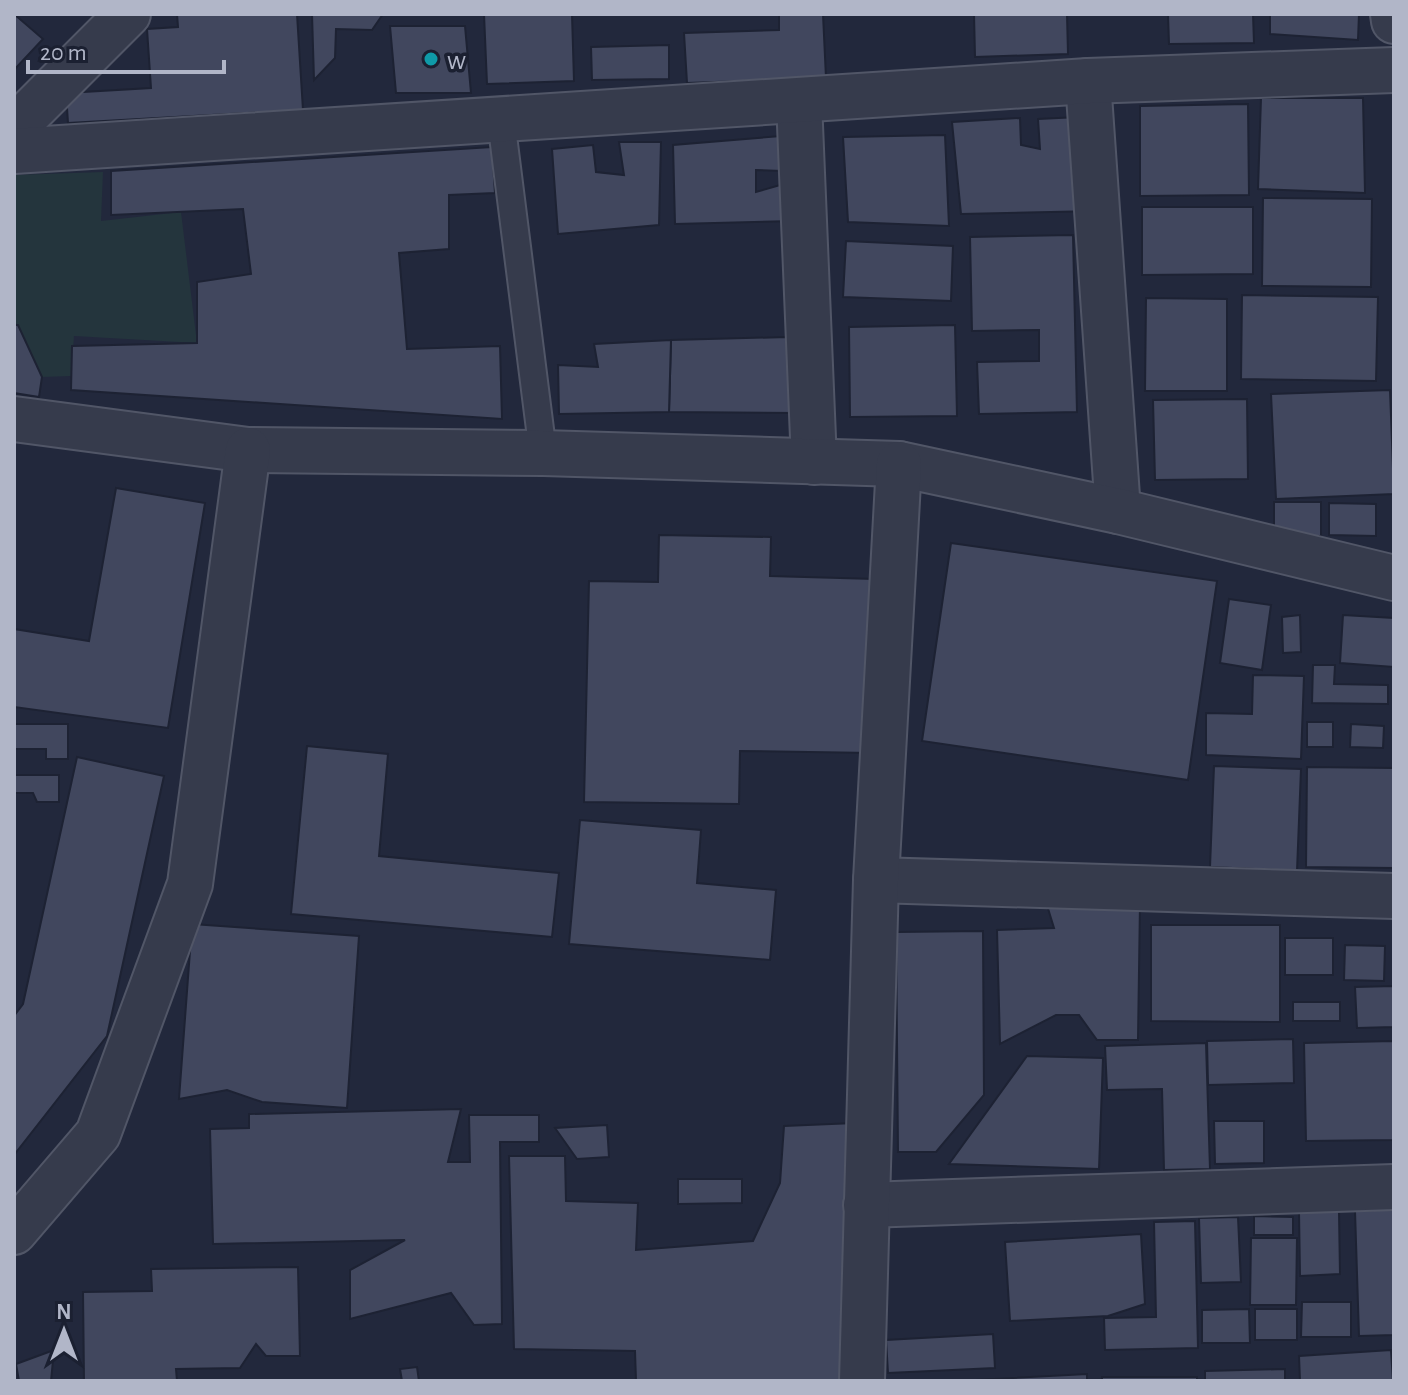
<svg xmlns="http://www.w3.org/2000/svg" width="1408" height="1395" font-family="'Alegreya Sans',sans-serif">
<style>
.green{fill:#24353d}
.building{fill:#41475e;stroke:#1d2233;stroke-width:2}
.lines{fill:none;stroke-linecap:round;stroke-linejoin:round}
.service-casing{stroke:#515667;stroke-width:30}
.minor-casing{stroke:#515667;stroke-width:48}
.service{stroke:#363b4c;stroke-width:26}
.minor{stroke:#363b4c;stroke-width:44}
.culture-dot{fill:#0f9aa8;stroke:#1b2031;stroke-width:3}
.labels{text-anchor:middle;stroke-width:7;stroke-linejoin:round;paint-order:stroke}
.poi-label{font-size:28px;fill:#b1b6c8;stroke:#1b2031;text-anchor:start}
</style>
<rect width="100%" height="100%" fill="#22283c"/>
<polygon class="green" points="103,172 101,221 181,212 197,343 74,336 71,376 42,377 14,319 14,175"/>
<g class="building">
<polygon points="14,14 43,39 14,70"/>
<polygon points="177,14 297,14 303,110 68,123 66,93 151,88 147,29 178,27"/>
<polygon points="312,14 383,14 372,30 336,29 335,58 314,80"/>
<polygon points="484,14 572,14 574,81 487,84"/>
<polygon points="779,14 823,14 826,78 687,83 684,33 779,30"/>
<polygon points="974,14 1067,14 1068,54 975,57"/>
<polygon points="1168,14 1253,14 1254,43 1169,44"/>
<polygon points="1270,14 1359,14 1358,40 1270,34"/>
<polygon points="390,26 465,26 471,93 396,93"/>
<polygon points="669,45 669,79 592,80 591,47"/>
<polygon points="1261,98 1363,98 1365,193 1258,189"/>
<polygon points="1248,104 1249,195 1140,196 1140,106"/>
<polygon points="1079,117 1097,211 961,214 952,122 1020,118 1021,145 1040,149 1038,119"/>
<polygon points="945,135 949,226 848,222 843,137"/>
<polygon points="781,136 782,171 756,170 756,192 787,183 795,221 675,224 673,145"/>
<polygon points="619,142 661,142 659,225 558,234 552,149 593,145 596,172 624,175"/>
<polygon points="492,147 495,193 449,195 449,249 399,253 407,349 500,346 502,419 71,390 72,346 197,343 197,282 251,274 243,209 111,215 111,171"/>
<polygon points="1263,198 1372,199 1371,287 1262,286"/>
<polygon points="1142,207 1253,207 1253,274 1142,275"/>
<polygon points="1073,235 1077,412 979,414 977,362 1039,361 1039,330 972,331 970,237"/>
<polygon points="846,241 953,246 951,301 843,297"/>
<polygon points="1242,295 1378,297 1376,381 1241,379"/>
<polygon points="1146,298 1227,299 1227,391 1145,391"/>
<polygon points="14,325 18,325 42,377 39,397 14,393"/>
<polygon points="955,325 957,416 850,417 849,327"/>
<polygon points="788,337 797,413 669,412 671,340"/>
<polygon points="671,340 669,412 559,414 558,365 598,367 594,344"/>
<polygon points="1390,390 1394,494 1276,499 1271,394"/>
<polygon points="1247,399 1248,479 1155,480 1153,400"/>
<polygon points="116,488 205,503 168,728 14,707 14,629 89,641"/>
<rect x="1274" y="502" width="47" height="34"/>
<polygon points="1329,503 1376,504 1376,536 1329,535"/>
<polygon points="659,535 771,537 770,576 875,579 872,753 740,751 739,804 584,802 589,581 658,582"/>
<polygon points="951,543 1217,581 1188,780 922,741"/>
<polygon points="1229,599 1271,605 1262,670 1220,663"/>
<polygon points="1300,615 1301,652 1283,653 1282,617"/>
<polygon points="1343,615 1394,618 1394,667 1340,663"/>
<polygon points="1313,665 1335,665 1334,684 1388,685 1388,704 1312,703"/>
<polygon points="1253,675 1304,676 1301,759 1206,755 1206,713 1252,714"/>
<rect x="1307" y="722" width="26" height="25"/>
<polygon points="14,724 68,724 68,759 46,759 46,749 14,749"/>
<polygon points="1351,724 1384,726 1383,748 1350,747"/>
<polygon points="307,746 388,754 379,856 559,873 552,937 291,914"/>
<polygon points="77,757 164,776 107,1036 14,1155 14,1016 23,1004"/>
<polygon points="1214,766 1301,769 1297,871 1210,867"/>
<polygon points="1307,767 1394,768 1394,868 1306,867"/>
<polygon points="14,775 59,775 59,802 37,802 33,793 14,793"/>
<polygon points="580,820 701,830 697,883 776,890 770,960 569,944"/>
<polygon points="1046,902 1140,903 1138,1040 1097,1040 1079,1015 1056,1015 1000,1044 997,930 1054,928"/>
<polygon points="192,924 359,936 347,1108 262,1102 227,1090 179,1099"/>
<polygon points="1151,925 1280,925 1280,1022 1151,1021"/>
<polygon points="983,931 984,1095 936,1152 898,1152 896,932"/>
<rect x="1285" y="938" width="48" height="37"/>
<polygon points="1345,945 1385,946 1384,981 1344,980"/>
<polygon points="1394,986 1394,1027 1357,1028 1355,987"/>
<rect x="1293" y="1002" width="47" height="19"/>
<polygon points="1293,1039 1294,1083 1208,1085 1207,1041"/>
<polygon points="1394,1041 1394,1140 1306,1141 1304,1043"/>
<polygon points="1206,1043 1210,1169 1164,1170 1162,1089 1107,1090 1105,1046"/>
<polygon points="1027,1056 1103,1058 1099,1169 949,1164"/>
<polygon points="461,1109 448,1162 470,1162 469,1115 539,1115 539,1142 500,1142 502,1324 474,1325 451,1293 350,1319 350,1270 405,1240 213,1244 210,1129 249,1128 249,1114"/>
<polygon points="1214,1121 1264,1121 1264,1163 1215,1164"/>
<polygon points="855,1123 845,1381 636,1381 635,1351 514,1349 509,1156 565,1156 566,1201 638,1203 636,1250 753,1241 780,1183 784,1126"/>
<polygon points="607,1125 609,1157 577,1159 555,1128"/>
<polygon points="678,1179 742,1179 742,1203 678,1204"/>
<polygon points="1394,1209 1394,1335 1359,1336 1355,1211"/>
<polygon points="1339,1211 1340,1274 1300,1276 1299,1212"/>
<polygon points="1254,1216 1293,1217 1293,1235 1254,1235"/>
<polygon points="1238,1217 1241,1282 1201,1283 1199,1218"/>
<polygon points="1195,1221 1198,1348 1105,1350 1104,1318 1156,1317 1154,1222"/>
<polygon points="1141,1234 1145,1304 1108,1316 1010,1321 1005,1242"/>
<polygon points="1251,1238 1297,1238 1296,1305 1250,1305"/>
<polygon points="298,1267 300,1356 266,1356 256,1344 240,1368 176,1369 177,1381 77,1381 84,1381 83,1292 152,1291 151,1269"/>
<polygon points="1302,1302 1351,1302 1351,1337 1301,1337"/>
<polygon points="1249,1309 1250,1343 1202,1343 1202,1310"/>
<rect x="1255" y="1309" width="42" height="31"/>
<polygon points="993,1334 995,1368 888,1373 886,1340"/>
<polygon points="54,1350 51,1381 19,1381 16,1364"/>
<polygon points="1391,1350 1393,1381 1300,1381 1299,1356"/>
<polygon points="417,1367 419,1381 402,1381 400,1369"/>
<polygon points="1285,1369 1285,1381 1205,1381 1205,1371"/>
<polygon points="1087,1374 1087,1381 957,1381"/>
<rect x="1102" y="1377" width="95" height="4"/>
</g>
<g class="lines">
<g class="service-casing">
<polyline id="service" points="501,120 543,453"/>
</g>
<g class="minor-casing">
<g id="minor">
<polyline points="1393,14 1394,21"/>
<polyline points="1088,81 1118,511"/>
<polyline points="799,101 814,462"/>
<polyline points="14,128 128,14"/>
<polyline points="14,151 1088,81 1394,70"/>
<polyline points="14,419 248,450 543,453 899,464 1118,511 1394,578"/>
<polyline points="876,880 1394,896"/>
<polyline points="866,1205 1394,1187"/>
<polyline points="14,1232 98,1134 190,884 248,450"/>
<polyline points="862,1381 876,880 899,464"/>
</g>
</g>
<use href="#service" class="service"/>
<use href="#minor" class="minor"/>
</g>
<circle class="culture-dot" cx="431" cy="59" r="8"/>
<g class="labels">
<g class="poi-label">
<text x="447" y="69">w</text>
</g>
</g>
<rect width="1408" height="1395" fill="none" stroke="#b1b6c8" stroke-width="32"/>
<g transform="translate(64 1331)" stroke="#1b2031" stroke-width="6" paint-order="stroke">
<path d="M0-6L14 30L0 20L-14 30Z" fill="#b1b6c8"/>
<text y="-12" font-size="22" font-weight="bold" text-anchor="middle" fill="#b1b6c8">N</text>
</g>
<path d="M28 60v12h196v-12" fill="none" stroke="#b1b6c8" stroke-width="4"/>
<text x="40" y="60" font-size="24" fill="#b1b6c8" stroke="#1b2031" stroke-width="6" paint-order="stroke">20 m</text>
</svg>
